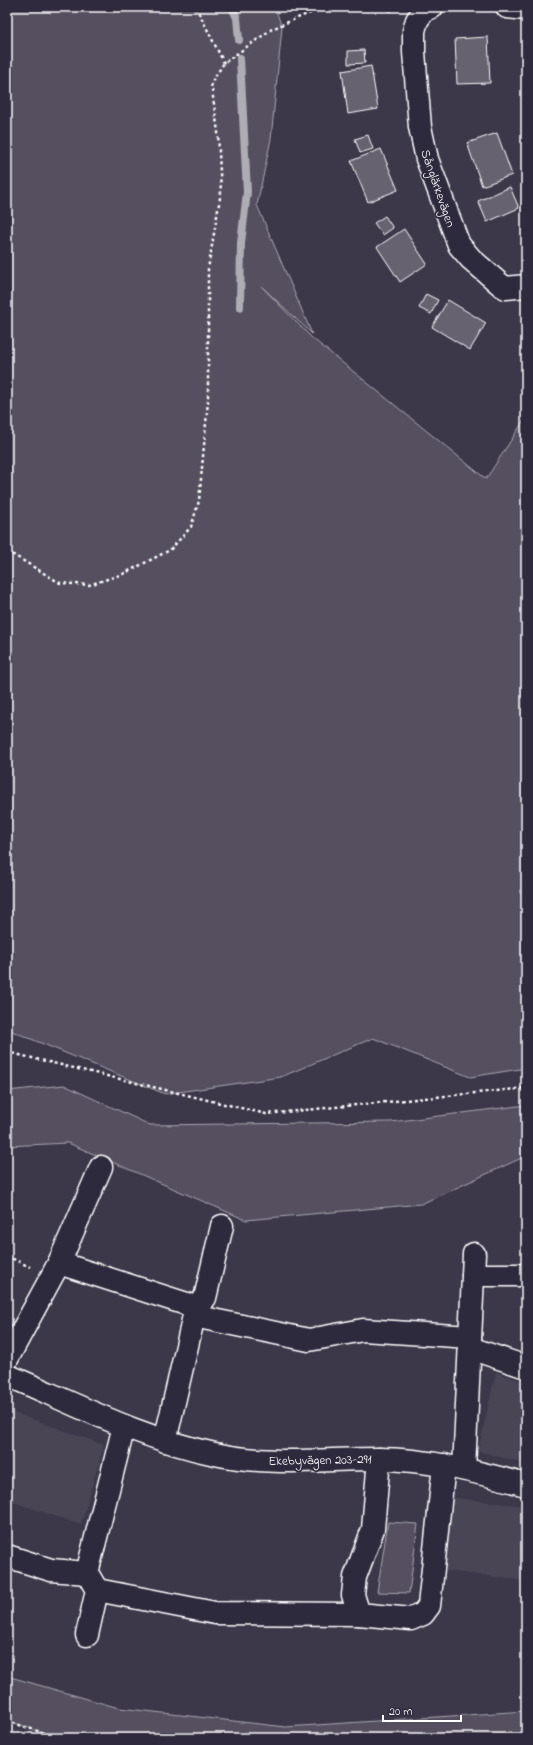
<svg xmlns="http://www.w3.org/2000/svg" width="533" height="1745" font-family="'Indie Flower',sans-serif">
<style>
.built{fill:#494455}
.green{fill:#555060;stroke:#aaa8b0}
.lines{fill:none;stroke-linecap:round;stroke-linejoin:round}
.stream{stroke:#afadb4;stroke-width:8}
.building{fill:#666270;stroke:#fff}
.minor-casing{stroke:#fff;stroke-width:25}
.path{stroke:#fff;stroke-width:2.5;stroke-dasharray:3 3;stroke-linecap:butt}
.minor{stroke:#2f2a3d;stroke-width:22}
.labels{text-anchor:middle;stroke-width:3.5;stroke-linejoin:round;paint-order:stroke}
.street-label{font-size:13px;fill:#fff;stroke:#2f2a3d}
</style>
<rect width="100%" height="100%" fill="#3c3749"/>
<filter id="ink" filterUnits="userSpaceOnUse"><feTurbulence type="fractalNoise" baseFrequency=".025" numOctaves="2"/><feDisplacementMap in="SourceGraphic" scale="8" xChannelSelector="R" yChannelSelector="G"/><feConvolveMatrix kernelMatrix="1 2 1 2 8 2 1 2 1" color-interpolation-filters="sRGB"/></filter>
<g filter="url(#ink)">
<g class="built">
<polygon points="496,1372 526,1383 526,1464 478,1451"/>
<polygon points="7,1410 104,1445 81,1525 7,1500"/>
<polygon points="448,1497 526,1506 526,1581 439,1570"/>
</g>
<g class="green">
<polygon points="7,7 275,7 282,28 271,139 257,205 312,334 260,285 312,338 486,479 526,417 526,1068 470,1077 373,1038 281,1077 165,1094 7,1029"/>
<polygon points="64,1085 150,1125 391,1122 526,1105 526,1156 421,1204 246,1220 68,1143 7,1146 7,1091"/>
<polygon points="388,1522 418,1524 409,1593 377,1592"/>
<polygon points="7,1676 119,1708 286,1727 526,1711 526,1738 56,1738 7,1720"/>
</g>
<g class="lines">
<g class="stream">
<polyline points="232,7 237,18 239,40"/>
<polyline points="240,58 247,192 241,243 240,307"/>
</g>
</g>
<g class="building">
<polygon points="488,37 490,83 457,84 455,39"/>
<polygon points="364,50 365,63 348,64 348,51"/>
<polygon points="371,66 378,109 348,114 342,71"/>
<polygon points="497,133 512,175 482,186 467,143"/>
<polygon points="368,135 373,149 360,153 355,139"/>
<polygon points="381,149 398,190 368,202 351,161"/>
<polygon points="510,187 519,208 487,222 478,201"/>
<polygon points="385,216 393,228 383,235 374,223"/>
<polygon points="404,229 427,264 400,282 377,247"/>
<polygon points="426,294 438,300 431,314 419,308"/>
<polygon points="448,300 486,323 470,350 432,327"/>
</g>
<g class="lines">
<g class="minor-casing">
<g id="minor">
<polyline points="432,7 425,10 417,20 414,31 414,52 420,127 427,159 459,245 471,259 501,285 506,288 526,286"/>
<polyline points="507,7 526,9"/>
<polyline points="59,1263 196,1307"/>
<polyline points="473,1275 526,1275"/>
<polyline points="194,1316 309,1340 363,1330 470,1337"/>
<polyline points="470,1348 526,1367"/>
<polyline points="7,1359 59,1263 101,1167"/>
<path d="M7,1375C75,1404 142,1439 215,1454C269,1466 323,1459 378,1459C429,1459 477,1472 526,1485"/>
<polyline points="165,1441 196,1307 205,1298 222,1226"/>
<polyline points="379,1459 373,1529 355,1577 353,1595 359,1614 411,1619 423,1614 429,1606 444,1465"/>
<polyline points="464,1469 474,1254"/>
<polyline points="7,1556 51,1570 87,1573"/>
<polyline points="97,1590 215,1613 359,1614"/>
<polyline points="87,1635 97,1590 87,1573 124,1426"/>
</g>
</g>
<g class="path">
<polyline points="196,7 224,63"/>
<polyline points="377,7 394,11"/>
<polyline points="7,551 60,583 89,585 123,574 170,550 191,527 199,501 208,401 208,269 221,192 218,132 211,83 224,63 272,29 307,14 330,7"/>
<polyline points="7,1052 266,1114 526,1088"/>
<polyline points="7,1256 30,1267"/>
<polyline points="7,1721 59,1738"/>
</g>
<use href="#minor" class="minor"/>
</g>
</g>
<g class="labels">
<g class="street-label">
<text transform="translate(439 188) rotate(71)" y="5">Sånglärkevägen</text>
<text transform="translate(320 1459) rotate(-1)" y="5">Ekebyvägen 203-291</text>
</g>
</g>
<rect width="533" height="1745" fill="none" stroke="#2f2a3d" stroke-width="24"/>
<rect x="12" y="12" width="509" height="1721" fill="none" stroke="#fff" stroke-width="1.5" filter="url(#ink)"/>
<path d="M383 1715v6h78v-6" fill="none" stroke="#ffffff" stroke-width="2"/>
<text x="389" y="1715" font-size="12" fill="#ffffff" stroke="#2f2a3d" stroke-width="3" paint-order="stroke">20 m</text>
</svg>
